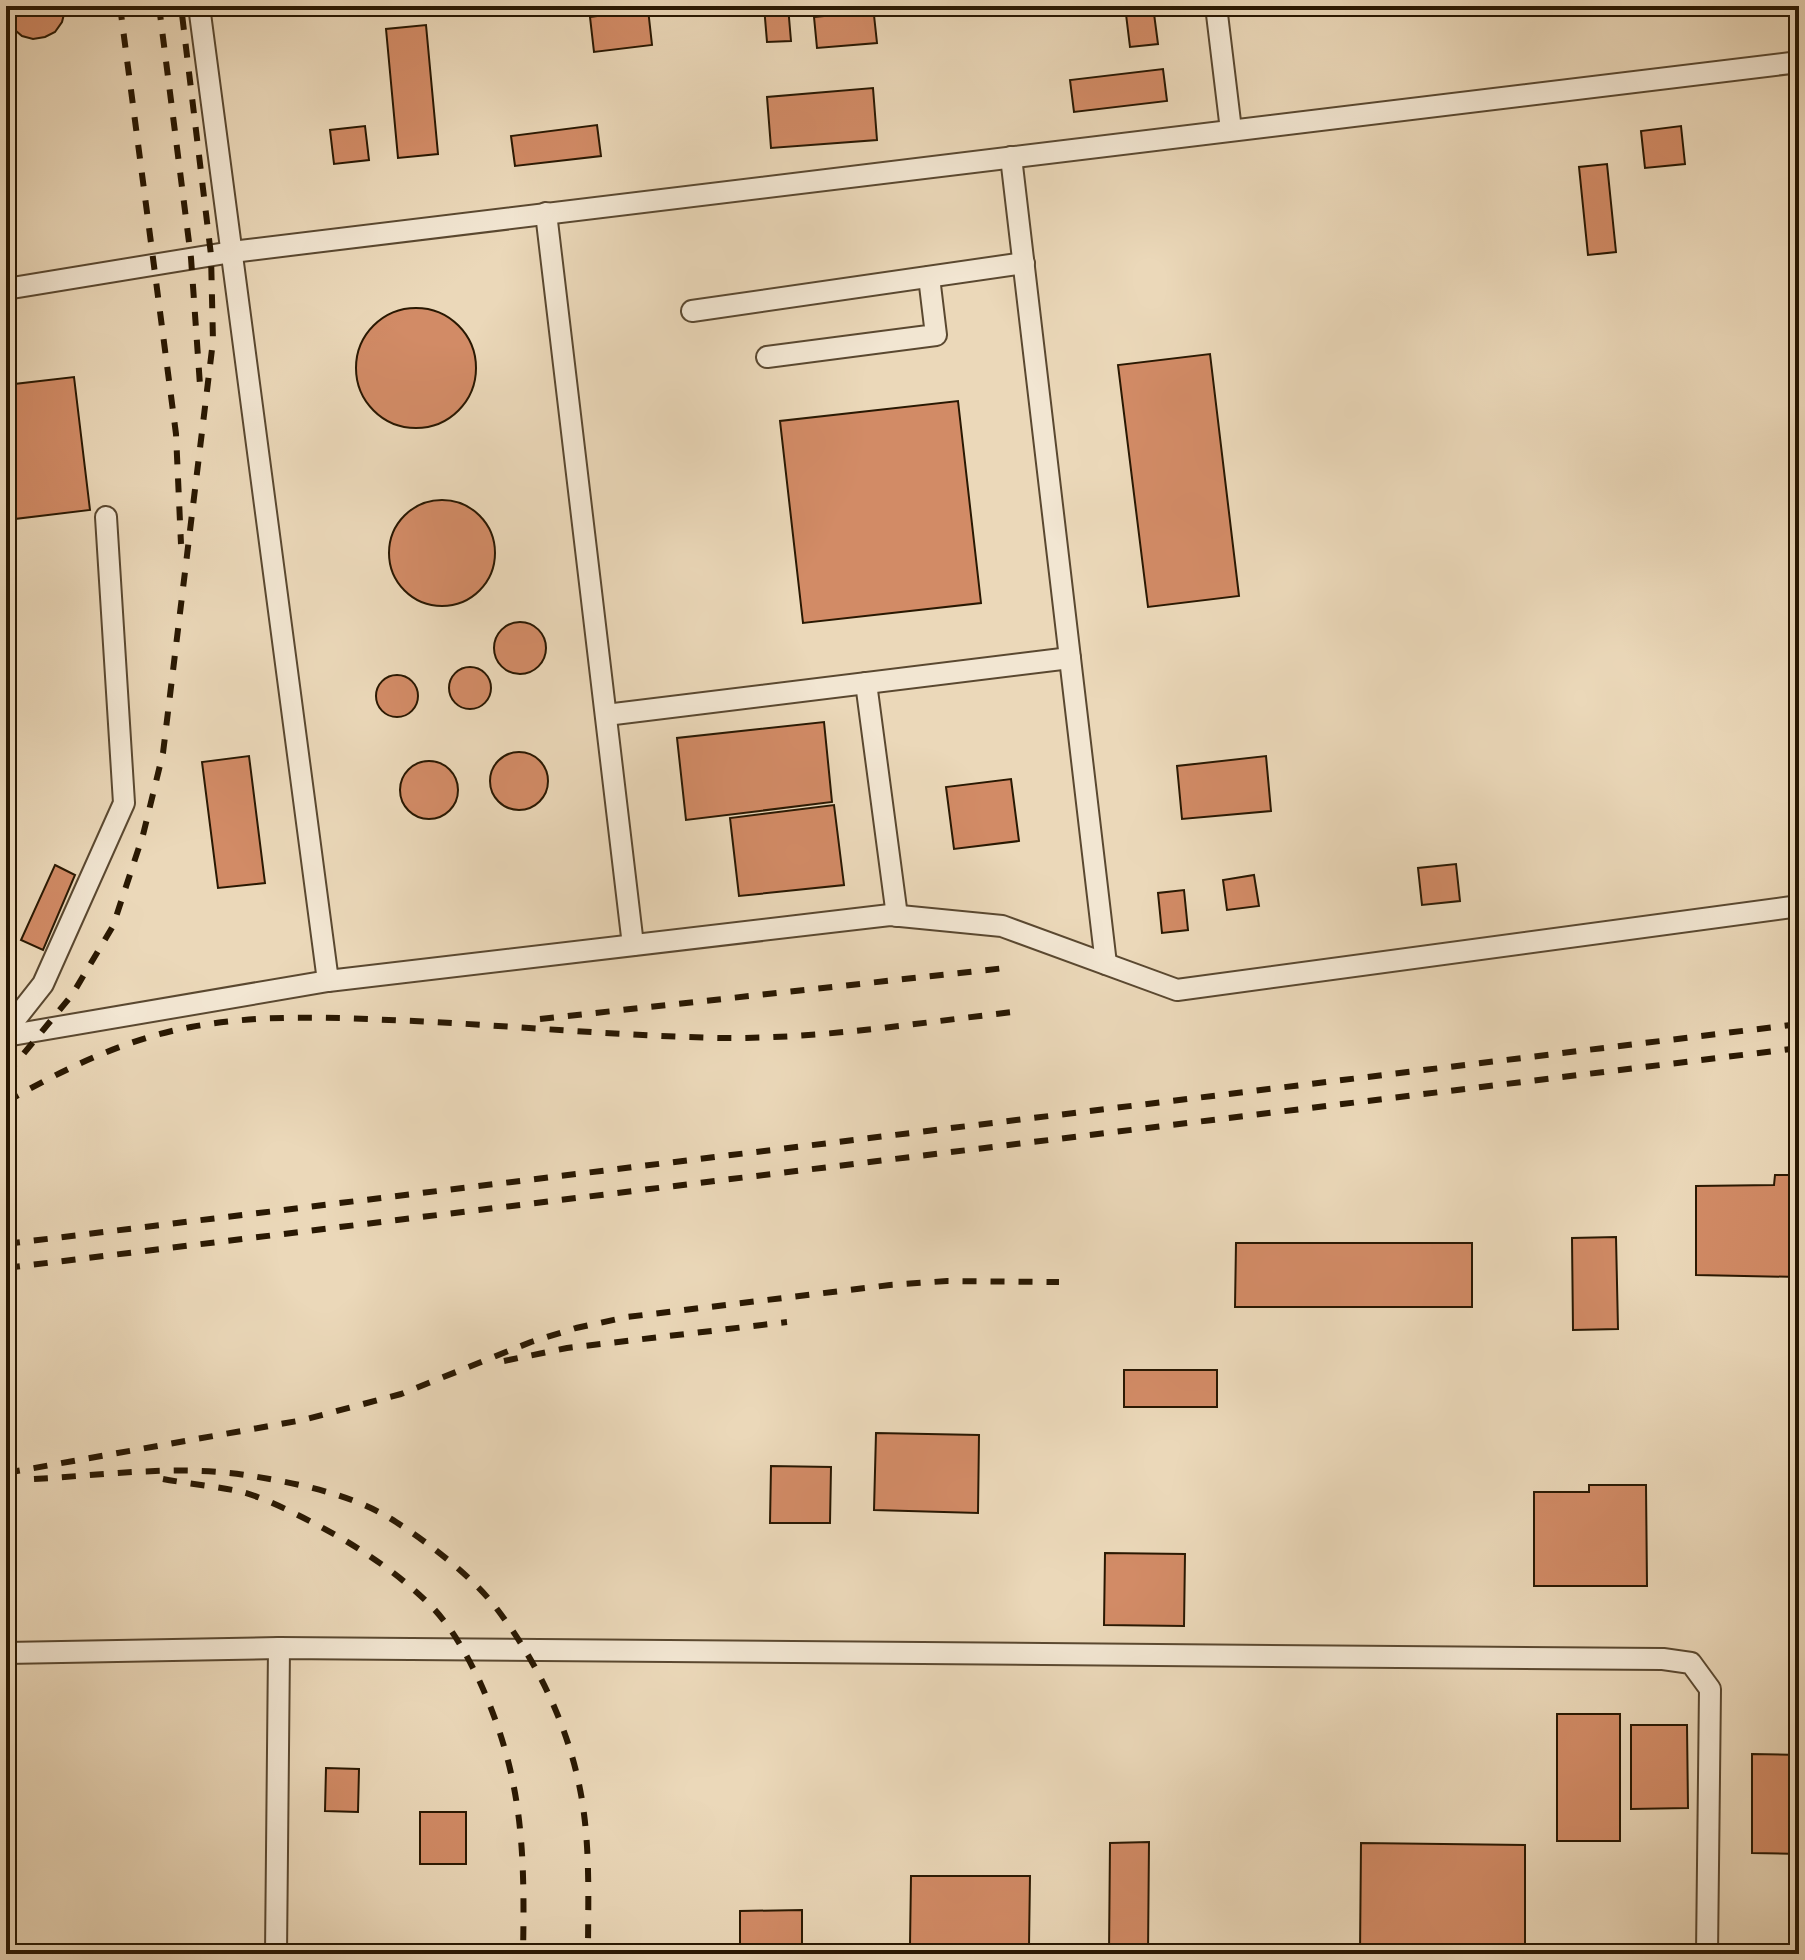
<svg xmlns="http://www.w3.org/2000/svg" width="1805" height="1960" font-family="'EB Garamond',serif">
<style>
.building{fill:#d28b66;stroke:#291802;stroke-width:2}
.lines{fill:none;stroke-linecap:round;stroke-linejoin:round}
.service-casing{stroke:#5a4830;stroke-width:24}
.service{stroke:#f2e6d2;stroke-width:20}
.rail{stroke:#291802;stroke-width:6;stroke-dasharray:14 14;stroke-linecap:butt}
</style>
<rect width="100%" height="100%" fill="#ebd8b9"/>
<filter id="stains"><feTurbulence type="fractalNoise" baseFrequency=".0025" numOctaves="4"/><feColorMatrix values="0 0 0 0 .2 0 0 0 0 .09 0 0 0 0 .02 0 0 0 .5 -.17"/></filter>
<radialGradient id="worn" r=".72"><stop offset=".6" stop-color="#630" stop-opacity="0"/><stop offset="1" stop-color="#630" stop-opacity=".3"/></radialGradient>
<g class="building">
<polygon points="6,6 65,6 65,10 62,22 55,32 45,37 33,39 22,36 9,25"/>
<polygon points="764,6 788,6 791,41 767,42"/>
<polygon points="822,6 873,6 877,43 817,48 814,17 823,16"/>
<polygon points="1125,6 1153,6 1158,44 1130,47"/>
<polygon points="648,9 652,45 594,52 590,17"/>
<polygon points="426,25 438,154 398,158 386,29"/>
<polygon points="1163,69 1167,101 1074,112 1070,80"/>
<polygon points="873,88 877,140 771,148 767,97"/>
<polygon points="597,125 601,156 515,166 511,136"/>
<polygon points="365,126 369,160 334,164 330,130"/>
<polygon points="1681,126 1685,164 1645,168 1641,131"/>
<polygon points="1607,164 1616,252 1588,255 1579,167"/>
<circle cx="416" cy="368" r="60"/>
<polygon points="1210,354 1239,596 1148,607 1118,365"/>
<polygon points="74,377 90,510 6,520 6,385"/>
<polygon points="958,401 981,603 803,623 780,421"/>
<circle cx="442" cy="553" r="53"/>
<circle cx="520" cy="648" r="26"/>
<circle cx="470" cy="688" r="21"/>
<circle cx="397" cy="696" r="21"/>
<polygon points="824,722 832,802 686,820 677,738"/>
<circle cx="519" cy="781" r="29"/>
<polygon points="249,756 265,883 218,888 202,762"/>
<polygon points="1266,756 1271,811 1182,819 1177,766"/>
<circle cx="429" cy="790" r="29"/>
<polygon points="1011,779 1019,841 954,849 946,787"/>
<polygon points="834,805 844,885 739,896 730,818"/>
<polygon points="1456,864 1460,901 1422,905 1418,868"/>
<polygon points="55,865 75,875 43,950 21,940"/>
<polygon points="1254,875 1259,906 1227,910 1223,880"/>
<polygon points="1184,890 1188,930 1162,933 1158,893"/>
<polygon points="1775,1175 1799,1175 1799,1277 1696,1275 1696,1186 1774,1185"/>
<polygon points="1616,1237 1618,1329 1573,1330 1572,1238"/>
<polygon points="1236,1243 1472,1243 1472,1307 1235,1307"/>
<rect x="1124" y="1370" width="93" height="37"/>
<rect x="1797" y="1380" width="2" height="245"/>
<polygon points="876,1433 979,1435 978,1513 874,1510"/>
<polygon points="771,1466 831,1467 830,1523 770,1523"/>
<polygon points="1589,1485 1646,1485 1647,1586 1534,1586 1534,1492 1589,1492"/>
<polygon points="1105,1553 1185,1554 1184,1626 1104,1625"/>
<rect x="1557" y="1714" width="63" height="127"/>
<polygon points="1631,1725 1687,1725 1688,1808 1631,1809"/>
<polygon points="1752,1754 1799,1755 1799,1854 1752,1853"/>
<polygon points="326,1768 359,1769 358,1812 325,1811"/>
<rect x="420" y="1812" width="46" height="52"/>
<polygon points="1149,1842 1148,1954 1109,1954 1110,1843"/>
<polygon points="1361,1843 1525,1845 1525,1954 1360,1954"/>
<polygon points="911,1876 1030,1876 1029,1946 910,1945"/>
<polygon points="802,1910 802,1944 740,1945 740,1911"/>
</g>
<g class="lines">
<g class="service-casing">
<g id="service">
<polyline points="199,6 328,981 890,915 1002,926 1177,990 1799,906"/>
<polyline points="1216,6 1231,130"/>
<polyline points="1011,157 1106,964"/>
<polyline points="546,213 633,945"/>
<polyline points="6,289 232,252 1799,62"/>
<polyline points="692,311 1024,263"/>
<polyline points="767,357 936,335 929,277"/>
<polyline points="866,683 897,916"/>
<polyline points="606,715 1070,658"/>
<polyline points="6,1031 43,984 124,803 106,517"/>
<polyline points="6,1036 328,981"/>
<polyline points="6,1653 279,1648 1663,1659 1691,1663 1710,1689 1707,1954"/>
<polyline points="276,1954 279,1648"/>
</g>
</g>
<use href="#service" class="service"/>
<g class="rail">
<polyline points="120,6 176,434 181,544"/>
<polyline points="159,6 191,258 200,385"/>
<polyline points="540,1019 1005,968"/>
<polyline points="6,1075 72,995 113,926 143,835 163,753 213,341 211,255 181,6"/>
<path d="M6,1102C64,1069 125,1039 191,1027C265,1013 340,1018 414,1021C517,1026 620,1036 723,1038C820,1039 917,1023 1013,1012"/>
<polyline points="6,1244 1799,1024"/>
<polyline points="6,1268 1799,1048"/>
<polyline points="504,1361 567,1348 787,1322"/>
<polyline points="6,1473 303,1420 401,1394 531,1342 576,1328 627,1317 890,1285 947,1281 1059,1282"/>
<path d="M34,1479C106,1475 181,1464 252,1476C301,1484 355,1495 396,1522C430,1544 473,1577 497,1609C542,1668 575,1741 584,1814C590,1860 588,1908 588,1954"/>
<path d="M163,1479C189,1484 216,1486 242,1492C270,1499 320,1526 346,1541C374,1558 401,1577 425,1600C448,1621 465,1651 479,1680C523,1776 525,1850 523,1954"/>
</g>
</g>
<rect width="1805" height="1960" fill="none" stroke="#ebd8b9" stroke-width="32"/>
<rect x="8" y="8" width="1789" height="1944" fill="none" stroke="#291802" stroke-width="4"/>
<rect x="16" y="16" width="1773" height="1928" fill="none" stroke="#291802" stroke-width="2"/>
<rect width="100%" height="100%" filter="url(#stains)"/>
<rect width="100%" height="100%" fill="url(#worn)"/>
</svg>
